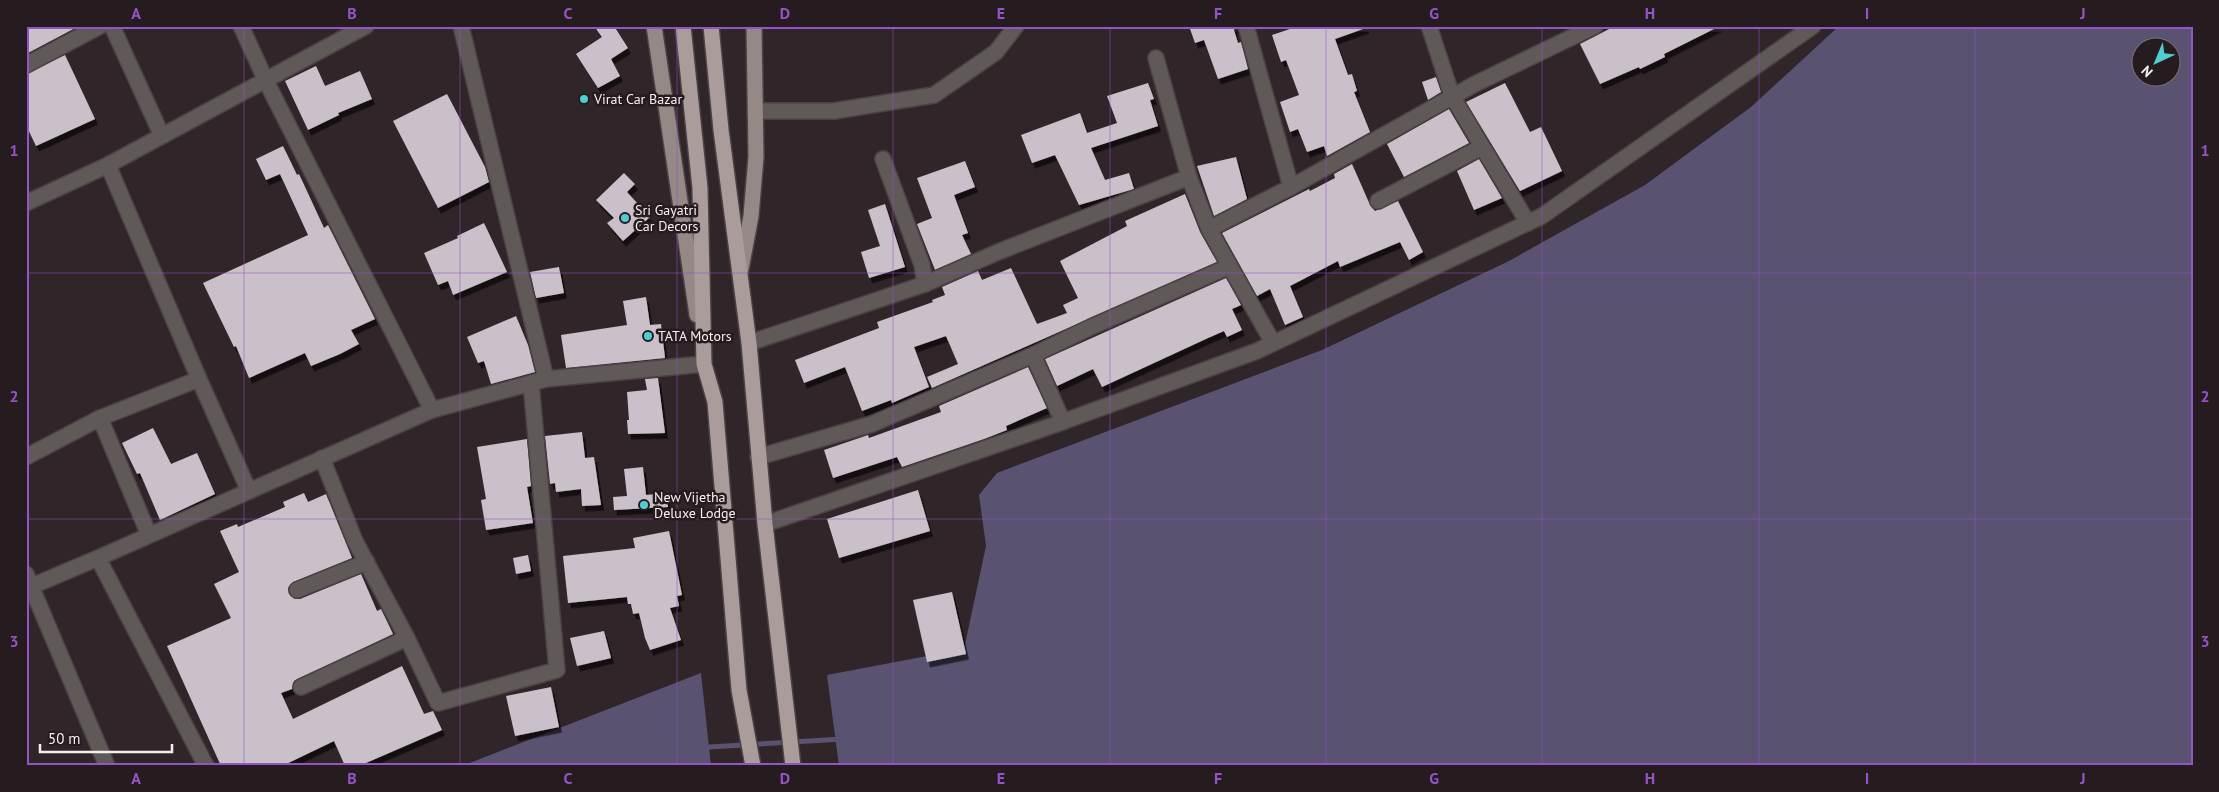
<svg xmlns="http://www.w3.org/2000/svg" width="2219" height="792" font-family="'PT Sans',sans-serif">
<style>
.water{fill:#595371;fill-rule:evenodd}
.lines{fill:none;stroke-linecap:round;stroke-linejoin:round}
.stream{stroke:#595371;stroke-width:5}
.building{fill:#cac0ca;filter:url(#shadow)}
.minor-casing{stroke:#4c4145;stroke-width:18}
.major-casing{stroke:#4c4145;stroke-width:18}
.highway-casing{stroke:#4c4145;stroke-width:18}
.minor{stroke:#5f5958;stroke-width:15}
.major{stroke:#958987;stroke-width:15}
.highway{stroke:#aa9c9a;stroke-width:15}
.grid{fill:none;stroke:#9453c9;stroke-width:1;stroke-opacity:0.55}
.poi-dot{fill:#51ccd2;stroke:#261c1f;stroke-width:2}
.labels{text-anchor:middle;stroke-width:5;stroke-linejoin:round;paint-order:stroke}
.poi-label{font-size:14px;fill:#f6eef0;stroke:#261c1f;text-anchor:start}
.neatline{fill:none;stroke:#9453c9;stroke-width:2}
.grid-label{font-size:16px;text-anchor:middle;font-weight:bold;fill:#9453c9}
</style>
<defs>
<filter id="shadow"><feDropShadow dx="3" dy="5.5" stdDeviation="0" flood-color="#0009"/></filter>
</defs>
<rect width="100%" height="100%" fill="#302529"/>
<g class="water">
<path d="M1839,26H2193V766H839L827,675L964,649L986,546L979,495L997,473L1322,350L1509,261L1645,185L1751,107ZM2142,48H2172V78H2142Z"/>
<polygon points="701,673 711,766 462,766"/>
</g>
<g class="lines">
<polyline class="stream" points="709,747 843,739"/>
</g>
<g class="building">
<polygon points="26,26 79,26 26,54"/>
<polygon points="594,26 614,26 628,48 611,59 620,76 598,88 576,54 602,37"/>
<polygon points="1189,26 1236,26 1234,30 1238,43 1241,42 1248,69 1218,79 1204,40 1195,43"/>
<polygon points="1299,26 1366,26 1366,28 1335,39 1348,75 1352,74 1357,91 1354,92 1370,132 1327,156 1324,146 1307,152 1298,129 1290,132 1280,102 1299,95 1286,60 1281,62 1272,35"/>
<polygon points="1615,26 1720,26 1664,54 1665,57 1640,69 1639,67 1600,84 1580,44"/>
<polygon points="65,55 95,119 36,146 26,125 26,74"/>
<polygon points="316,66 325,86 360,71 372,99 338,113 339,115 308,130 285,81"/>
<polygon points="1436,77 1441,92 1428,100 1422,82"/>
<polygon points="1148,83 1154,99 1150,100 1158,126 1091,148 1105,180 1129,173 1134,189 1079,205 1055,155 1032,163 1021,135 1080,113 1087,133 1117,123 1107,96"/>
<polygon points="1505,83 1530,132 1541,127 1562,171 1520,191 1466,102"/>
<polygon points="447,94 485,167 489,182 438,208 393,121"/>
<polygon points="1449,109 1469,143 1404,177 1387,144"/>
<polygon points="283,146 297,175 299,174 324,228 328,225 375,319 351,330 359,344 340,354 311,366 305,353 249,378 236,346 234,347 203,283 308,235 280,174 266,180 256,159"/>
<polygon points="1236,157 1247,199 1214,216 1197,166"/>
<polygon points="1479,159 1502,198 1474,210 1457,171"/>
<polygon points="965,161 975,187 954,195 968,233 962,235 971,254 935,270 917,224 932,218 917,178"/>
<polygon points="1352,164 1370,205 1375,211 1398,201 1423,252 1409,260 1400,242 1340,267 1338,261 1290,286 1303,317 1285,325 1270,289 1257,296 1222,233 1309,189 1310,191 1335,178 1334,174"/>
<polygon points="624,173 635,184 627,192 650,217 623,241 607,223 614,218 596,200"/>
<polygon points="1185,194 1200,232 1217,262 932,388 927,377 958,364 946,336 914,347 929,387 892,403 891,400 862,411 845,367 804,383 795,360 879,328 877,322 933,302 932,300 945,295 942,287 978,271 982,280 1011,268 1037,324 1067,313 1063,305 1078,298 1060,261 1127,226 1125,221"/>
<polygon points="885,204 905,267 869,278 861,252 880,246 868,210"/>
<polygon points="484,223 507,272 453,295 448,281 438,285 424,253 458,238 457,236"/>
<polygon points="559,267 564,293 536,298 530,272"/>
<polygon points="1226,278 1241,305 1232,309 1242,330 1227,337 1224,331 1208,338 1102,387 1093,369 1057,386 1045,359"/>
<polygon points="646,297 650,325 661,324 665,358 566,368 561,335 627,325 623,301"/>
<polygon points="516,316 528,345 535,372 491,384 484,361 478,363 467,337"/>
<polygon points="1028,367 1047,408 1006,426 1007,430 984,439 902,467 897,457 833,478 824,450 868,435 869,438 941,412 939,406"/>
<polygon points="658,378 665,433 628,434 627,420 629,420 627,392 647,390 645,379"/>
<polygon points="153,428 171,464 197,453 215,494 160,520 140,473 137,474 122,443"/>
<polygon points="582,432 585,458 594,457 601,505 582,506 581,489 556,492 555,483 550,484 545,436"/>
<polygon points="527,439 531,486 527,487 533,523 486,530 481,500 486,499 477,447"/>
<polygon points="643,467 646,495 667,493 668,507 614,510 613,497 627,496 624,469"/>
<polygon points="918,490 930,531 839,558 827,519"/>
<polygon points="304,493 308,502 326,494 352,558 293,582 288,588 289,594 295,599 300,599 361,574 377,611 381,609 393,634 294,681 292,689 281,693 293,719 402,666 424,714 433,711 442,730 359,766 345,766 334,741 282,766 221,766 167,646 231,618 214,584 239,572 220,531 237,524 238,527 285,507 283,502"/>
<polygon points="669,531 682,595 677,596 679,606 670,608 681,640 650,650 645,638 639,613 633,614 631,604 628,604 627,597 568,603 563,556 635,548 633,538"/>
<polygon points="528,555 531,571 516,574 513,558"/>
<polygon points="952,592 966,654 927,662 913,600"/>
<polygon points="604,631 611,658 577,666 570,638"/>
<polygon points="551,687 559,727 515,736 506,696"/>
</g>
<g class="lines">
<g class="minor-casing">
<g id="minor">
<polyline points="112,26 162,136"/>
<polyline points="241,26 266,81 432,410"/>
<polyline points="1246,26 1291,187"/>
<polyline points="1429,26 1452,96 1528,223"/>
<polyline points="1156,58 1189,177 1209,229 1273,343"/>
<polyline points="26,65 100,26"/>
<polyline points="755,111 834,111 934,95 996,52 1016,26"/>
<polyline points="883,159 922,265 925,284"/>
<polyline points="1378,201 1482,147"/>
<polyline points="26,203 108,165"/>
<polyline points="1209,229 1291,187 1475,84 1595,26"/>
<polyline points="749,343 925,284 998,252 1189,177"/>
<polyline points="1033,355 1091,327 1230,266"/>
<polyline points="546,379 704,364"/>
<polyline points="26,457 100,418"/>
<polyline points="758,457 872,424 1033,355 1063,422"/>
<polyline points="322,458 355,541 407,638 438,703 557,670 531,383"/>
<polyline points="249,491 199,379 108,165 366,26"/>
<polyline points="765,524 1054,425 1257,351 1542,216 1813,26"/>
<polyline points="149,535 100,418 199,379"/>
<polyline points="26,574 107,766"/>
<polyline points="32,586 98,558"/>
<polyline points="297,590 367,562"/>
<polyline points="301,687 407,638"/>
<polyline points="206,766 98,558 432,410 546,379 461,26"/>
</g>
</g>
<g class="major-casing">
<g id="major">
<polyline points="654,26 697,315"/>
<polyline points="741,269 751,216 756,157 754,26"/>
</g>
</g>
<g class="highway-casing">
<g id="highway">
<polyline points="683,26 700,188 704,364 715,402 739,690 753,766"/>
<polyline points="711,26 721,130 749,343 765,524 793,766"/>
</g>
</g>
<use href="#minor" class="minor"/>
<use href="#major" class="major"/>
<use href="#highway" class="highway"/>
</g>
<path class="grid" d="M244,26V766M460,26V766M677,26V766M893,26V766M1110,26V766M1326,26V766M1542,26V766M1759,26V766M1975,26V766M26,273H2193M26,519H2193"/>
<g class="poi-dot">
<circle cx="584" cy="99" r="5"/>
<circle cx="625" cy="218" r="5"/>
<circle cx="648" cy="336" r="5"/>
<circle cx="644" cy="505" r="5"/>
</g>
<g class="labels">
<g class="poi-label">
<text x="594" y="104">Virat Car Bazar</text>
<text x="635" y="215">Sri Gayatri<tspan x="635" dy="16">Car Decors</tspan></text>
<text x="658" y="341">TATA Motors</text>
<text x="654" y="502">New Vijetha<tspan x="654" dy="16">Deluxe Lodge</tspan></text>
</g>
</g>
<rect width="2219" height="792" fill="none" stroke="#261c1f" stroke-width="55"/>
<g transform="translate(2156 62) rotate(224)"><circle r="24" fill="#261c1f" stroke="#797073"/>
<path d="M0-4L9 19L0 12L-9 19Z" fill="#51ccd2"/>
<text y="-8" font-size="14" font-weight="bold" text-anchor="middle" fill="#f6eef0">N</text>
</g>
<path d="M40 744v8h132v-8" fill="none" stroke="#f6eef0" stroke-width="2.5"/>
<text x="48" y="744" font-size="15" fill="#f6eef0" stroke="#261c1f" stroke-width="4" paint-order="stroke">50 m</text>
<rect x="28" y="28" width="2164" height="736" class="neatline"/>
<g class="grid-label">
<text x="136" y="19">A</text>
<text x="352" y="19">B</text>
<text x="568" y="19">C</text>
<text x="785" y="19">D</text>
<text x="1001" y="19">E</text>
<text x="1218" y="19">F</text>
<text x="1434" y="19">G</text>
<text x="1650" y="19">H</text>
<text x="1867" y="19">I</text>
<text x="2083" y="19">J</text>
<text x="14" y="156">1</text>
<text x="2205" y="156">1</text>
<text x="14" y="402">2</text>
<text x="2205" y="402">2</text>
<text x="14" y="647">3</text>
<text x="2205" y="647">3</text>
<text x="136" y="784">A</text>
<text x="352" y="784">B</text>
<text x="568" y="784">C</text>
<text x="785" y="784">D</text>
<text x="1001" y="784">E</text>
<text x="1218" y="784">F</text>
<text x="1434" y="784">G</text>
<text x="1650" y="784">H</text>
<text x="1867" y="784">I</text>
<text x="2083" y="784">J</text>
</g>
</svg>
